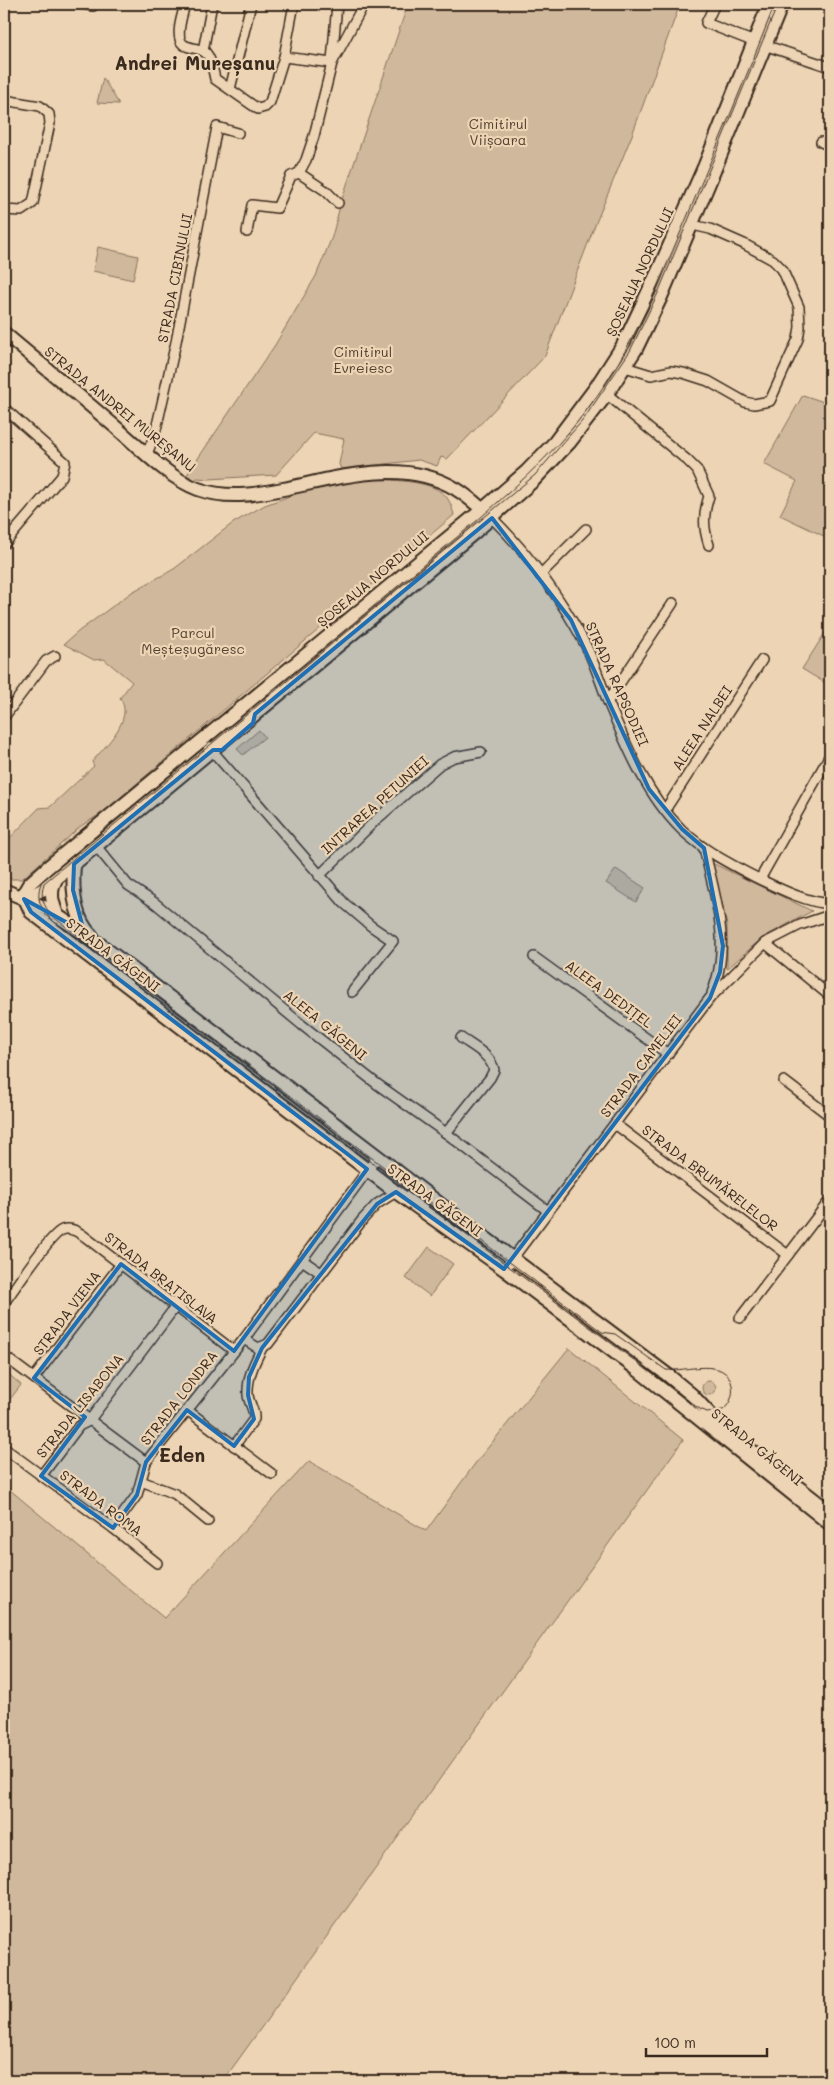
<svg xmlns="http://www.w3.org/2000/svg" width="834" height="2085" font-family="Mali,sans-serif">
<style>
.green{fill:#d0b89c;stroke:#86715d}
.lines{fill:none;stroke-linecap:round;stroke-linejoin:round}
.street-casing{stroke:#3b2a1e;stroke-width:12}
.secondary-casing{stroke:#3b2a1e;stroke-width:16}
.street{stroke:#ecd4b4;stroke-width:9}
.secondary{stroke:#ecd4b4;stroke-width:12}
.tram{stroke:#3b2a1e;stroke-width:1}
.marked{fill:#1f6fb2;fill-opacity:0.2;stroke:#1f6fb2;stroke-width:4;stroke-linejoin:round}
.labels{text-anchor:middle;stroke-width:4.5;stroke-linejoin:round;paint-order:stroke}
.park-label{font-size:14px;fill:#513f31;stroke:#ecd4b4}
.street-label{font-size:14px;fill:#3b2a1e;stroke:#ecd4b4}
.district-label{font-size:19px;font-weight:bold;fill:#3b2a1e;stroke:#ecd4b4}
</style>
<rect width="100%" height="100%" fill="#ecd4b4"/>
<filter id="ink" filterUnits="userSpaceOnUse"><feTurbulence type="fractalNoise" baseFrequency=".02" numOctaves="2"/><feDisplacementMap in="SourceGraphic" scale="10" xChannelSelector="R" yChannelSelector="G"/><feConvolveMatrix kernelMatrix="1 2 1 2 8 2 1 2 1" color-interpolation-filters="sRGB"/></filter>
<g filter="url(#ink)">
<g class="green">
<polygon points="408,4 680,4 632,135 593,230 545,356 447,459 441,457 437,466 419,460 341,469 339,464 344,439 314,433 276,475 209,479 197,478 196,480 186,476 275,345 316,276 332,237 341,202"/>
<polygon points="103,78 119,104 97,103"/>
<polygon points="98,247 138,256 133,280 93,271"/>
<polygon points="803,395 830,404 830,539 780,515 797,481 764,464"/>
<path d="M361,479C383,480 424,479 441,492C449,497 452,507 454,515L102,813L81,826L22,879H10L4,874V844L39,808L50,807L94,766L92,762C105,746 135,719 120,698L132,682L104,659L94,660L64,644L79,631L132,592L174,569L233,523L265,505L298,493Z"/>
<polygon points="830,625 830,678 827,684 802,669"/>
<polygon points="259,730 265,737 243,755 237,749"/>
<polygon points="712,863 812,911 762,938 727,969 727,925"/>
<polygon points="616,869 645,888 636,902 606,883"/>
<polygon points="429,1247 453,1264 430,1296 406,1278"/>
<polygon points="569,1348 683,1440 223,2081 4,2081 4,1485 164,1618 309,1461 426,1531 477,1461"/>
<polygon points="4,1370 21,1385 4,1407"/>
<circle cx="709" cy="1388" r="7"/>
</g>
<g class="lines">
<g class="street-casing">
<g id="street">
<polyline points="82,4 93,6"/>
<path d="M185,4C183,13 177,29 180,39C182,50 199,46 206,53C212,60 213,71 215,79L258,109L265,107L270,102L284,57L294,4"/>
<polyline points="715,4 706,23 752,41 830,67"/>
<polyline points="203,51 212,4"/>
<polyline points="284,57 332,63"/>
<polyline points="332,61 337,4"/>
<polyline points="230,89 251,4"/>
<polyline points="4,100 40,106 49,114 50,123 33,203 21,211 4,210"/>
<polyline points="821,142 830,146"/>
<polyline points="299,173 306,160 314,136 332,63 364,4"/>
<polyline points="299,173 326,191 338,203"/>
<polyline points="247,232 252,205 277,208 291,176 299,173"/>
<polyline points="625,367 651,375 671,371 683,373 708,381 745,402 754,404 770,401 798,339 800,327 799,307 782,269 773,260 744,244 710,229 688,224"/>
<path d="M603,391L687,460L697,470L709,496C703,515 703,527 709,545"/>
<polyline points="4,408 65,462 62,476 4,544"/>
<polyline points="147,454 155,434 176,342 217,127 238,133"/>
<path d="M492,518C528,553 563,601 586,646C595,664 601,684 608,702C627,747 647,796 682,830C703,850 730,864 755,877C778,888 805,902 830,904"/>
<polyline points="540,575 586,529"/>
<polyline points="608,701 673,603"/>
<polyline points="4,717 46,661 55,656"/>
<polyline points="203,740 344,903 371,926 393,941 352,992"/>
<polyline points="665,810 762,660"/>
<polyline points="96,846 128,885 155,903 302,1025 377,1084 446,1133 548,1211"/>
<path d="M704,848C715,897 732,944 712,993"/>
<polyline points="319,876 377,819 440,764 454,757 481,752"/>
<polyline points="760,879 830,755"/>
<polyline points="765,943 830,996"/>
<polyline points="534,957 668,1054"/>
<polyline points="784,1081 830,1116"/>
<polyline points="615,1124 788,1255"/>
<path d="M446,1133L490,1078L494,1070C491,1055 472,1046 461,1038"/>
<polyline points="302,1260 321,1273"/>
<polyline points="509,1263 710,998 765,943 800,925 830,915"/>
<path d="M4,1303C14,1289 50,1235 62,1230C70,1227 77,1231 84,1236L234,1351"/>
<polyline points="740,1318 830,1200"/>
<polyline points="244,1339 258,1348 268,1344 363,1219 377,1204 396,1192"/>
<polyline points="4,1356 146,1462"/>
<polyline points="34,1378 121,1264"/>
<polyline points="187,1410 272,1474"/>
<path d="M234,1446L254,1419C255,1410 249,1404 248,1395C247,1378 254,1363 262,1348"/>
<polyline points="4,1448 113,1528 157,1563"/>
<polyline points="41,1476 79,1426 89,1421 176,1306"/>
<polyline points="141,1481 175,1494 208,1521"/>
<polyline points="113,1528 137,1495 146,1462 244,1339 378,1156"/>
</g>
</g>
<g class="secondary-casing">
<g id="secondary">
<polyline points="769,4 705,165 660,267 623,345 596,387 554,443 527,471 482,510 48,867 29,884 23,894 31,912 396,1192 504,1269 638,1370 830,1524"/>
<path d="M4,333C42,365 81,397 119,430C141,449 170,479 198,489C226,499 254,495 283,489C338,478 404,457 456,489C468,496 478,506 489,515"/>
<path d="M74,864C72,888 73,918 92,936"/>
<path d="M56,879C49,893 52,902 58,917"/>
<polyline points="4,890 46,908 101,945 444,1207 669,1376 692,1395 725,1430 830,1512"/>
<polyline points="24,899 42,890 96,846 475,532 534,480 569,443 607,394 636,349 661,297 712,176 782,4"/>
</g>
</g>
<use href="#street" class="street"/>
<use href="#secondary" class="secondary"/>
<path class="tram" d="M775,4C747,76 717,146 687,217C661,278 637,338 599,393C566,442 523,480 479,519L42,881C35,897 40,909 53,921L464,1233L698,1408L707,1412L723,1410C730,1404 734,1395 732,1385C726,1356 685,1372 666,1370L615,1334L602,1332L52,916C43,905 40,897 44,883L535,475L583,420L630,351L658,293L778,4"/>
</g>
</g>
<path class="marked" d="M492,518L571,620L649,789L682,829L704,848L723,946L720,972L710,998L504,1269L396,1192L377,1204L262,1348L249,1377L248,1395L254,1419L234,1446L187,1410L146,1462L137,1495L113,1528L41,1476L85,1417L34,1378L121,1264L234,1351L367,1169L31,912L24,899L84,932L73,890L74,864L213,750H222L253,723L255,714Z"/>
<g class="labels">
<g class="park-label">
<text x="498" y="129">Cimitirul<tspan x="498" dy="16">Viișoara</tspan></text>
<text x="363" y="357">Cimitirul<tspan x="363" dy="16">Evreiesc</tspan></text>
<text x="193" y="638">Parcul<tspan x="193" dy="16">Meșteșugăresc</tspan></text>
</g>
<g class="street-label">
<text transform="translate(640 272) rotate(-65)" y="5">ȘOSEAUA NORDULUI</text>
<text transform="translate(175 278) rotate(-79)" y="5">STRADA CIBINULUI</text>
<text transform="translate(120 409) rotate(39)" y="5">STRADA ANDREI MUREȘANU</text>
<text transform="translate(373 579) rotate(-40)" y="5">ȘOSEAUA NORDULUI</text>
<text transform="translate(617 684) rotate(66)" y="5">STRADA RAPSODIEI</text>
<text transform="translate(702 728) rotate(-57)" y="5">ALEEA NALBEI</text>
<text transform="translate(375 805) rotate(-42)" y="5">INTRAREA PETUNIEI</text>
<text transform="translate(113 955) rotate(37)" y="5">STRADA GĂGENI</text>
<text transform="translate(609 994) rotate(36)" y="5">ALEEA DEDIȚEL</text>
<text transform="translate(325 1025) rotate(39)" y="5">ALEEA GĂGENI</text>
<text transform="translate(641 1066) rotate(-53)" y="5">STRADA CAMELIEI</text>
<text transform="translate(710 1178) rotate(37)" y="5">STRADA BRUMĂRELELOR</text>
<text transform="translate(435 1200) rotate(36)" y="5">STRADA GĂGENI</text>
<text transform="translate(161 1278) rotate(38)" y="5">STRADA BRATISLAVA</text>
<text transform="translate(67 1313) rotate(-53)" y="5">STRADA VIENA</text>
<text transform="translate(179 1398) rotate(-52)" y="5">STRADA LONDRA</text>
<text transform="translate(80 1406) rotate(-51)" y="5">STRADA LISABONA</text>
<text transform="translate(757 1447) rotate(39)" y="5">STRADA GĂGENI</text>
<text transform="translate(101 1503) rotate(37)" y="5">STRADA ROMA</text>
</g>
<g class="district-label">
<text x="195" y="70">Andrei Mureșanu</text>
<text x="182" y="1462">Eden</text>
</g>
</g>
<rect width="834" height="2085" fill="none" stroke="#ecd4b4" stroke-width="20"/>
<rect x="10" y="10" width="814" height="2065" fill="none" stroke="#3b2a1e" stroke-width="2" filter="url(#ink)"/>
<path d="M646 2048v8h121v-8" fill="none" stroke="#3b2a1e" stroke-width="2.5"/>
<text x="654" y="2048" font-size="15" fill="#3b2a1e" stroke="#ecd4b4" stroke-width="4" paint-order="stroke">100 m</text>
</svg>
